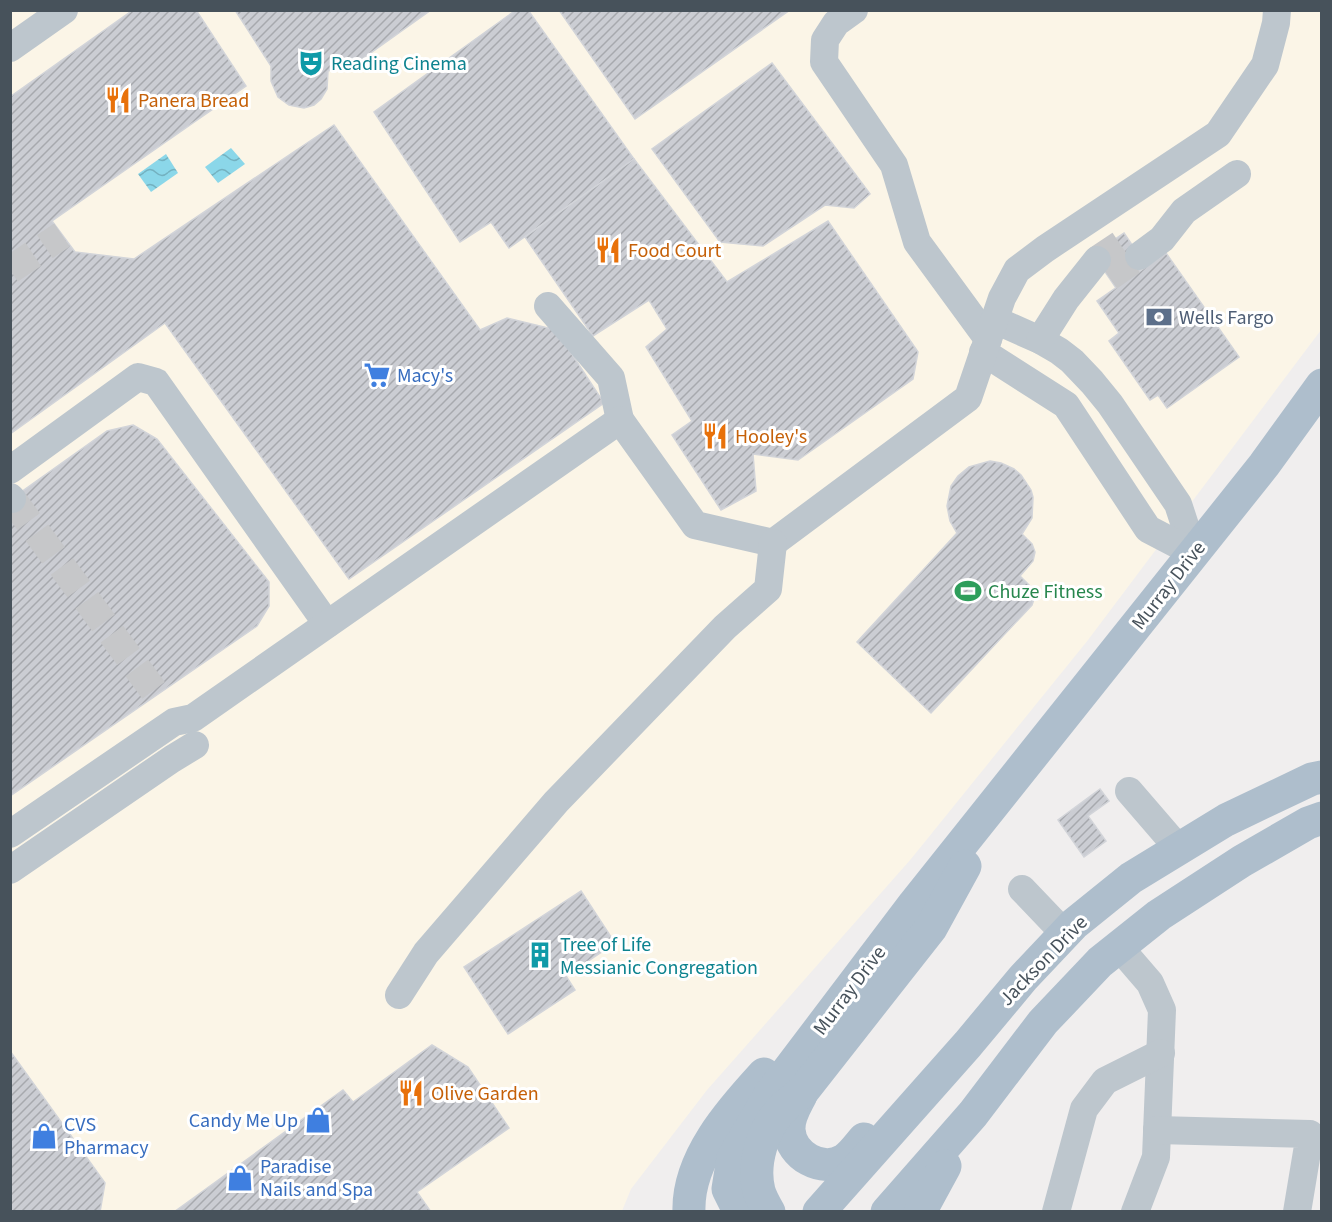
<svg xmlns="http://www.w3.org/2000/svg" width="1332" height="1222" font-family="'Source Sans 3',sans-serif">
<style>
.commercial{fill:#fbf5e7}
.water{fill:url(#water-waves)}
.building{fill:url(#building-hatch);stroke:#d2d4d9;stroke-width:1.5}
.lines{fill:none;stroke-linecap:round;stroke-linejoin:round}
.minor-tunnel{stroke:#c6c7c9;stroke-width:28;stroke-dasharray:28 14;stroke-linecap:butt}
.minor{stroke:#bdc6cd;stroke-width:28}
.major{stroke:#aebecc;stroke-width:33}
.labels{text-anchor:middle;stroke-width:6;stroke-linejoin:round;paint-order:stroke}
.culture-label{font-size:20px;fill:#0d838f;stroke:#fff;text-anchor:start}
.food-label{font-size:20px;fill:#c56008;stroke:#fff;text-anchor:start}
.service-label{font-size:20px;fill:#4e5e75;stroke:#fff;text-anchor:start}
.shop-label{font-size:20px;fill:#366cbe;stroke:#fff;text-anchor:start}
.street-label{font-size:20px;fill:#47525b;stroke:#fff}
.leisure-label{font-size:20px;fill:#27864d;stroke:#fff;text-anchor:start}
</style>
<defs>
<pattern id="water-waves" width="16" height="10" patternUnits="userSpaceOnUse" patternTransform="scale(1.5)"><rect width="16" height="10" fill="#8bd7e9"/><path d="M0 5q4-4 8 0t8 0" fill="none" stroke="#73b1c0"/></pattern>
<pattern id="building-hatch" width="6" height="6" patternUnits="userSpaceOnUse" patternTransform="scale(1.5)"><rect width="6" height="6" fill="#cbcdd3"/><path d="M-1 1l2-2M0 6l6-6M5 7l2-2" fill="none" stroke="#a7a9ae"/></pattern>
</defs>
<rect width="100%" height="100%" fill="#f0eeee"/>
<polygon class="commercial" points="10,11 1321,11 1321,330 1088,640 911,859 707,1090 631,1189 622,1211 11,1211"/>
<g class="water">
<polygon points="231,148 245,164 218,183 205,167"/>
<polygon points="166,154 178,173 151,192 138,174"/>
</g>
<g class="building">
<polygon points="133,10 196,10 246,86 52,221 75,252 134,259 334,125 480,330 507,318 556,330 604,403 349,579 165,323 10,434 10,97"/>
<polygon points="235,10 431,10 362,59 328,71 327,89 321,99 314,105 304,108 289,105 278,97 271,81 271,66"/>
<polygon points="516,10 528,10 634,159 509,248 491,222 460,242 374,112"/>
<polygon points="559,10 790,10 635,119"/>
<polygon points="772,63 870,194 854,208 825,205 763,246 720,242 652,149"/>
<polygon points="634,159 727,282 828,221 918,352 913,379 798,460 753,454 756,491 721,510 672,435 692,421 646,347 667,329 649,300 593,336 525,237"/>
<polygon points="1124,233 1147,267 1116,288 1093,254"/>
<polygon points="1166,253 1239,357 1167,408 1158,395 1150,400 1109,341 1119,333 1097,301"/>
<polygon points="133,425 157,439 269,582 269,606 257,626 10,796 10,500 107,431"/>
<polygon points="990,461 1001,463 1014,469 1021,475 1031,490 1033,497 1032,518 1022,534 1032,544 1035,552 1033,561 1020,576 1030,586 1035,596 1032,605 931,713 857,642 957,533 950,521 947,506 951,486 958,476 969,467"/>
<polygon points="1100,789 1109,801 1088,816 1106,841 1084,857 1058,820"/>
<polygon points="581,891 615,943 566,976 575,990 508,1034 464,967"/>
<polygon points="432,1045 468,1067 509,1128 417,1192 431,1212 174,1212 343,1090 353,1102"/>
<polygon points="10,1051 105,1183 100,1212 10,1212"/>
</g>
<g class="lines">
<g class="minor-tunnel">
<polyline points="1097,260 1127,240"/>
<polyline points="10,270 62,235"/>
<polyline points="1109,277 1139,256"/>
<polyline points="12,499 157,695"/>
</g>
<g class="minor">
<polyline points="854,10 836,23 825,40 824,62 894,165 917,242 988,339"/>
<polyline points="10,48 64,10"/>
<polyline points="1139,256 1162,239 1184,211 1237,174"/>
<polyline points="548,306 611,378 620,420"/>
<polyline points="995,320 1040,340 1059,351 1072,361 1092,382 1110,404 1178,504 1194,553"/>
<polyline points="1040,340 1066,299 1097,260"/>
<polyline points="983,352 1066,405 1148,529 1194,553"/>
<polyline points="10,470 138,377 156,382 327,624"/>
<polyline points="10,497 12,499"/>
<polyline points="1129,791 1179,849"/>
<polyline points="10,834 174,722 193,718 620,420 695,525 773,543 968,398 1002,298 1017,270 1045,249 1218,134 1265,65 1276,23 1277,10"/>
<polyline points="10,870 172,759 195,745"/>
<polyline points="1022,889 1065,934"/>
<polyline points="1119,947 1150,983 1162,1010 1156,1157 1135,1212"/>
<polyline points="399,995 426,953 556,802 725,627 768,589 773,543"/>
<polyline points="1157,1130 1310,1134 1297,1212"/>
<polyline points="1056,1212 1084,1109 1105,1081 1161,1053"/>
</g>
<g class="major">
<path d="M801,1095C796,1105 788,1117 789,1130C791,1156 822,1173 844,1160C852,1155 858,1146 864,1139"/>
<path d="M689,1212C687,1159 730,1111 764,1074"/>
<polyline points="742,1212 737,1207 728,1189 733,1158 771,1093 914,904 1264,465 1322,385"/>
<path d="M769,1212C765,1205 761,1198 759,1191C752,1163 763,1129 782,1109C789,1102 796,1097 803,1091L931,928L965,866"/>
<polyline points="819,1212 968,1044 1023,978 1074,924 1131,878 1226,820 1312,779 1322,777"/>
<polyline points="887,1212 973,1114 1043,1022 1100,962 1159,915 1242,861 1308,823 1322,818"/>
<polyline points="920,1212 945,1166"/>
</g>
</g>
<defs>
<g id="theatre-bare" transform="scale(2.07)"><path d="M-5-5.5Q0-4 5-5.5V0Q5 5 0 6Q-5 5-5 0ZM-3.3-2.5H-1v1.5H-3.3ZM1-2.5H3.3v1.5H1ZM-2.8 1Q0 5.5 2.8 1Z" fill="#0f9aa8" stroke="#fff" stroke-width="2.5" paint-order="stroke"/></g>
<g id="restaurant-bare" transform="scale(2.07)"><path d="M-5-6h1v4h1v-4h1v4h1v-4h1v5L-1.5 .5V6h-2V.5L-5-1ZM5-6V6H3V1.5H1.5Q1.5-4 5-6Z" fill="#e8710a" stroke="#fff" stroke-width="2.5" paint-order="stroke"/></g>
<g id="bank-bare" transform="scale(2.07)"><path d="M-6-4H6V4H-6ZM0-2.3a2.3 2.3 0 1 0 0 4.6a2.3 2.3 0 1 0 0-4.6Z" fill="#5c6f8a" stroke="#fff" stroke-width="2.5" paint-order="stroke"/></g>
<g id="supermarket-bare" transform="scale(2.07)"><path d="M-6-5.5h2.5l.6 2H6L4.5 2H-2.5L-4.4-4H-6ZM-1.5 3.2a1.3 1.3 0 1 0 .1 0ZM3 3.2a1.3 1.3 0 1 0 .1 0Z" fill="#3f7fe0" stroke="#fff" stroke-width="2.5" paint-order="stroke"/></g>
<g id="stadium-bare" transform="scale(2.07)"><path d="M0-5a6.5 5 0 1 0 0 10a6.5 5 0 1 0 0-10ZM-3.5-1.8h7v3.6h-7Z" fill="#2e9e5b" stroke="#fff" stroke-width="2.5" paint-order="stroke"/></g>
<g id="building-bare" transform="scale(2.07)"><path d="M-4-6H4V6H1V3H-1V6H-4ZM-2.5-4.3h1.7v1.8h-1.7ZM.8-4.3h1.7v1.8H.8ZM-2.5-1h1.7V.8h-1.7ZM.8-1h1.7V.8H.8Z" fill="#0f9aa8" stroke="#fff" stroke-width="2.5" paint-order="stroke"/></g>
<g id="shop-bare" transform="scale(2.07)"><path d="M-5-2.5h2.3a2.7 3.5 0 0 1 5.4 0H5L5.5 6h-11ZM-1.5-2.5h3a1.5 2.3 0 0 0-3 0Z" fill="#3f7fe0" stroke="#fff" stroke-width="2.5" paint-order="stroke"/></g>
</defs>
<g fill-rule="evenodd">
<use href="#theatre-bare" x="311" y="63"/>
<use href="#restaurant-bare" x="118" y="100"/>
<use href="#restaurant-bare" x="608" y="250"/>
<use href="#bank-bare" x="1159" y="317"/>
<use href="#supermarket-bare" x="377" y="375"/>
<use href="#restaurant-bare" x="715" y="436"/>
<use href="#stadium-bare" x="968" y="591"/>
<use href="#building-bare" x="540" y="955"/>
<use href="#restaurant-bare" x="411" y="1093"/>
<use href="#shop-bare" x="318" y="1120"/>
<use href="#shop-bare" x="44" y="1136"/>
<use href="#shop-bare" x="240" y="1178"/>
</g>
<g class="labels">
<g class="culture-label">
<text x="331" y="70">Reading Cinema</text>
<text x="560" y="951">Tree of Life<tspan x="560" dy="23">Messianic Congregation</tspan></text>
</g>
<g class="food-label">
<text x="138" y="107">Panera Bread</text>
<text x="628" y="257">Food Court</text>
<text x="735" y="443">Hooley's</text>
<text x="431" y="1100">Olive Garden</text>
</g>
<g class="service-label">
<text x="1179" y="324">Wells Fargo</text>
</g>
<g class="shop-label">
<text x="397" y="382">Macy's</text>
<text x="298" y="1127" text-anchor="end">Candy Me Up</text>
<text x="64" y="1131">CVS<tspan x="64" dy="23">Pharmacy</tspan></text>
<text x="260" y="1173">Paradise<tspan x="260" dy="23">Nails and Spa</tspan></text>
</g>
<g class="street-label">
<text transform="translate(1168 585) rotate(-52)" y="7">Murray Drive</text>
<text transform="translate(1043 960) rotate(-46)" y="7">Jackson Drive</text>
<text transform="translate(849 990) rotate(-53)" y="7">Murray Drive</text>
</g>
<g class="leisure-label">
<text x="988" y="598">Chuze Fitness</text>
</g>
</g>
<rect width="1332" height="1222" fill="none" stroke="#47525b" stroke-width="24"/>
</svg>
